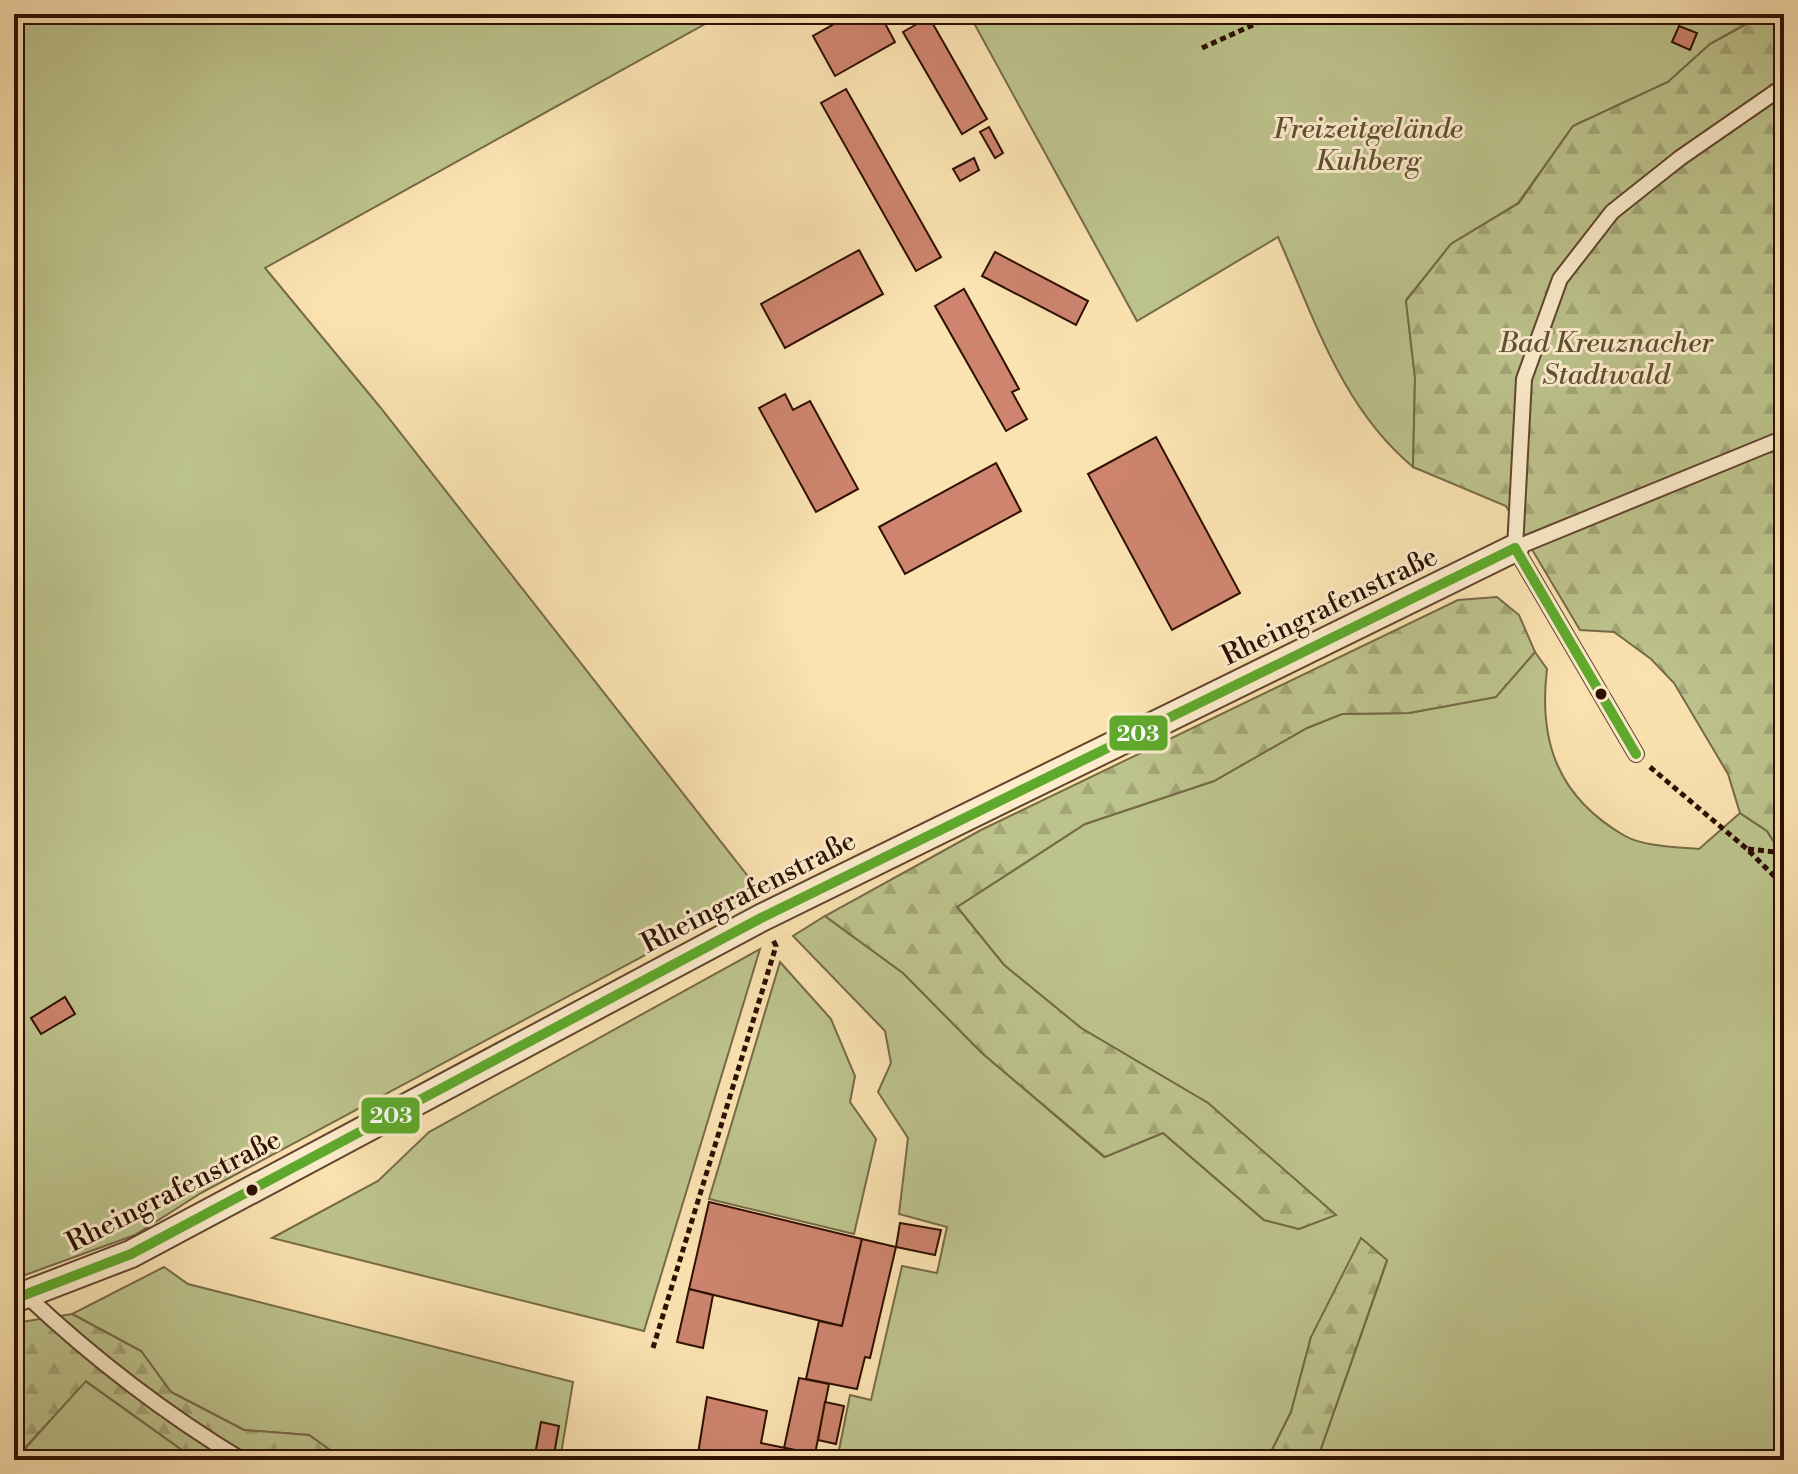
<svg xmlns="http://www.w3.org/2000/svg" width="1798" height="1474" font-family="'Libre Bodoni',serif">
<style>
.green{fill:#bdc38c;stroke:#766a47;stroke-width:2}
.forest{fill:url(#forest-firs);stroke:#766a47;stroke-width:2}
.building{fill:#ce846f;stroke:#2e1002;stroke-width:2}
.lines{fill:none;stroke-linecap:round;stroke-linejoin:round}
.service-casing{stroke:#61442e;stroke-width:18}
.minor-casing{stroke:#61442e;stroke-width:30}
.path{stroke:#2e1002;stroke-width:5;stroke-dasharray:6 4;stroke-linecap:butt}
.service{stroke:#fceccc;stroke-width:14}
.minor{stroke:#fceccc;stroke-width:26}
.bus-1-casing{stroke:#fceccc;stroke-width:16}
.bus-1{stroke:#5faa2d;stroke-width:10}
.bus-dot{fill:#2e1002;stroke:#fceccc;stroke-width:3}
.labels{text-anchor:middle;stroke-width:6;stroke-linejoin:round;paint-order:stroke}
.park-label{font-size:28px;font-style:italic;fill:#604f32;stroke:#fceccc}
.street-label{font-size:28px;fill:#2e1002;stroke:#fceccc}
.line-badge{stroke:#fceccc;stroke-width:3}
.badge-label{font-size:22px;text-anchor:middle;font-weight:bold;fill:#fff}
</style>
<defs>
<pattern id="forest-firs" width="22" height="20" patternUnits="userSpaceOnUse" patternTransform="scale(2)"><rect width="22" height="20" fill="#bdc38c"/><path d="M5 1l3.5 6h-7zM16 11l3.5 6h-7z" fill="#a3a677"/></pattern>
</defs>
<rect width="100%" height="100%" fill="#fbe2b1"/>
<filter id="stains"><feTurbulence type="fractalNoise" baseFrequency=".0025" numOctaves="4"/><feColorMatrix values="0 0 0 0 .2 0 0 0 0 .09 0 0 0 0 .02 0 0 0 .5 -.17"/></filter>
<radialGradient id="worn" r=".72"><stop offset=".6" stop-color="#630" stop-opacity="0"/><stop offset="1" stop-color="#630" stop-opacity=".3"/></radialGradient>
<g class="green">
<polygon points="14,14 723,14 265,268 380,407 761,893 201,1193 135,1235 14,1279"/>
<path d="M969,14H1763L1710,44L1668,82L1573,126L1518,203L1451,244L1406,300L1415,378L1413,467C1342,408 1315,320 1278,237L1137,321Z"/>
<path d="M1535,652L1547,669C1538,743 1559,798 1625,836C1645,847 1677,847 1699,849L1740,813L1767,831L1784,858V1460H1317L1387,1261L1311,1337L1291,1412L1267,1460H837L850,1395L871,1400L902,1266L937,1273L947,1227L899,1214L908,1138L878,1092L891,1063L885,1031L793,936L825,916L903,973L982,1053L1104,1157L1163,1133L1264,1220L1299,1229L1335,1215L1208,1103L1081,1028L1004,965L957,907L1085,824L1214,781L1307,728L1342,714L1409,713L1495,697Z"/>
<polygon points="760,949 644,1331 272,1238 378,1181 429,1132"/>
<polygon points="780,962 831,1019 855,1076 850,1102 876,1139 854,1234 709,1199"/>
<polygon points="164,1267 188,1284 573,1382 560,1460 344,1460 309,1435 244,1430 171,1392 141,1351 72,1314"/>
<polygon points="85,1381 196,1460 15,1460"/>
</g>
<g class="forest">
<polygon points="1753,14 1784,14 1784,858 1767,831 1740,813 1728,774 1674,683 1651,659 1614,632 1580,630 1506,506 1413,467 1415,378 1406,301 1451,244 1519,203 1573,126 1668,82 1710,44 1752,21"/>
<polygon points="1497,597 1519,615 1535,652 1496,697 1409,713 1342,714 1307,728 1214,781 1085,824 957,907 1004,965 1081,1028 1208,1103 1336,1215 1299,1229 1264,1220 1163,1133 1105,1157 982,1053 903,973 825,916 981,830 1458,600"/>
<polygon points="1361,1238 1387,1260 1317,1460 1267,1460 1291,1412 1311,1337"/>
<polygon points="72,1314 141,1351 171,1392 244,1430 309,1435 344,1460 196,1460 86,1381 14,1460 14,1323"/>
</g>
<g class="building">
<polygon points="852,14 880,14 895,42 835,76 813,36"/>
<polygon points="929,17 987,119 962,134 903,32"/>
<polygon points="1679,26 1697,33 1690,50 1672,42"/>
<polygon points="846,89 941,257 916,271 821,103"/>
<polygon points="989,127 1003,153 995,158 980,132"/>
<polygon points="974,158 979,170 960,181 953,169"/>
<polygon points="859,250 883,294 785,348 761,304"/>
<polygon points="995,252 1088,301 1076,325 982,276"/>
<polygon points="964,289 1019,389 1012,392 1027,419 1006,431 935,306"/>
<polygon points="785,394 793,410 810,401 858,489 816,512 759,408"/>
<polygon points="1156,437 1240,593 1172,630 1088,474"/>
<polygon points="996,463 1021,511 905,574 879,527"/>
<polygon points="65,997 75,1014 41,1034 31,1018"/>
<polygon points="709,1202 862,1239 842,1326 689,1289"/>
<polygon points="900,1223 941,1230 935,1255 896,1247"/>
<polygon points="862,1239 896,1247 870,1358 865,1357 857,1389 806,1379 819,1321 842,1326"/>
<polygon points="689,1289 713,1295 703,1348 677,1342"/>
<polygon points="799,1378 829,1384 815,1454 784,1448"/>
<polygon points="707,1397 767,1411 761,1443 815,1454 814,1460 697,1460"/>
<polygon points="825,1402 844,1406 836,1444 818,1440"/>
<polygon points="541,1422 559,1426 553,1460 534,1460"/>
</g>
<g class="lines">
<g class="service-casing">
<g id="service">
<polyline points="1515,548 1784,438"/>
<polyline points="1636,754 1515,548 1524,379 1560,279 1612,212 1680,158 1784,86"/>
<path d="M27,1296C93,1358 164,1413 242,1460"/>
</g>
</g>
<g class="minor-casing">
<polyline id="minor" points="14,1299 131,1254 761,918 1515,548"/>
</g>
<g class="path">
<polyline points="1202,48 1277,14"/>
<polyline points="1650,767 1747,849 1784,886"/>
<polyline points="1748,849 1784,853"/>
<polyline points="653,1348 776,946 773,940"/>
</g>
<use href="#service" class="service"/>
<use href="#minor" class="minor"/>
<g class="bus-1-casing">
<g id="bus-1">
<polyline points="1515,548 1636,754"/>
<polyline points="14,1299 131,1254 761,918 1515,548"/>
</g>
</g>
<use href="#bus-1" class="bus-1"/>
</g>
<g class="bus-dot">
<circle cx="1601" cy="694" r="7"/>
<circle cx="252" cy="1190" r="7"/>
</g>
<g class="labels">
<g class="park-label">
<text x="1368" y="138">Freizeitgelände<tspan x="1368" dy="32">Kuhberg</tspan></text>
<text x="1606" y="352">Bad Kreuznacher<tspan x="1606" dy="32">Stadtwald</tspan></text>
</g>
<g class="street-label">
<text transform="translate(1329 605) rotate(-26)" y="10">Rheingrafenstraße</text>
<text transform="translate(748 891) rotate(-27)" y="10">Rheingrafenstraße</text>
<text transform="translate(173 1190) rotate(-27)" y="10">Rheingrafenstraße</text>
</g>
</g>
<g class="line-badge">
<rect x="1108" y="714" width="61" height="38" rx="8" fill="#5faa2d"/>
<rect x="360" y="1096" width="61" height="39" rx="8" fill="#5faa2d"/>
</g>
<g class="badge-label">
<text x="1138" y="741">203</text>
<text x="391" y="1123">203</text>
</g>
<rect width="1798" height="1474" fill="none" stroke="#fbe2b1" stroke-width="48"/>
<rect x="16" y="16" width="1766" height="1442" fill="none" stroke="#2e1002" stroke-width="4"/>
<rect x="24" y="24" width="1750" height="1426" fill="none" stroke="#2e1002" stroke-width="2"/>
<rect width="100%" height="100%" filter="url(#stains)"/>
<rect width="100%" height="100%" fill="url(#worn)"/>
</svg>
